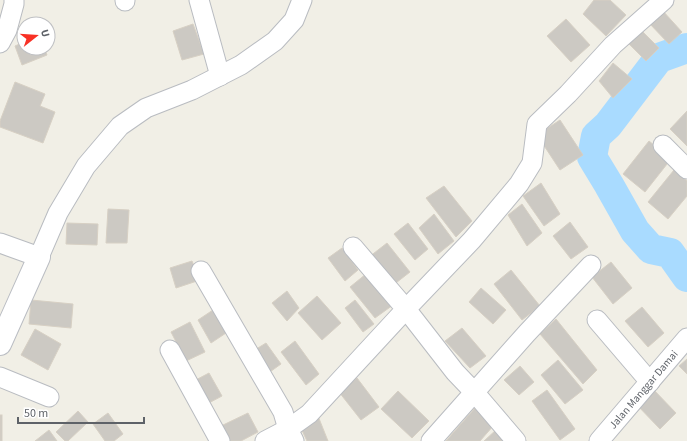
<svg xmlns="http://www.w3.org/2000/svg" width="687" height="441" font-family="'Source Sans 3',sans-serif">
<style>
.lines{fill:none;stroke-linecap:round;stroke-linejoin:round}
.river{stroke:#a9dbff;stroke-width:30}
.building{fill:#ccc9c3;stroke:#d7d0c4}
.street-casing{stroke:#b9bcc1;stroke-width:21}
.secondary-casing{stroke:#babdc3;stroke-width:24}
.street{stroke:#fff;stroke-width:19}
.secondary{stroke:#fff;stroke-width:22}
.labels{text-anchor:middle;stroke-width:3;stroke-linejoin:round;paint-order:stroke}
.street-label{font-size:11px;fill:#5e6268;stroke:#fff}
</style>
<rect width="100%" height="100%" fill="#f1efe6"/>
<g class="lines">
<polyline class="river" points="687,48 659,58 608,125 596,136 592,157 609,185 635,231 651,249 670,253 687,277"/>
</g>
<g class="building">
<polygon points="594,0 610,0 626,15 606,36 583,14"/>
<polygon points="662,10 682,32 669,44 649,23"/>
<polygon points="566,19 590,45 571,62 547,36"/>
<polygon points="193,24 204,54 182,60 173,31"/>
<polygon points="638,27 659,48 646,61 625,40"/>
<polygon points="24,42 24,48 44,48 47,55 22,65 15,46"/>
<polygon points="613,63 632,79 613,98 599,81"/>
<polygon points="15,82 45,94 40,106 55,112 43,143 0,127 0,121"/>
<polygon points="687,111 687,146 670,129"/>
<polygon points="560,120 583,155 560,170 537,135"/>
<polygon points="649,141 671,159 645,192 623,174"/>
<polygon points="674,170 687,181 687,196 668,219 648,202"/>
<polygon points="541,183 560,214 544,226 523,196"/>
<polygon points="444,186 472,221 456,237 426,198"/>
<polygon points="522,204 542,233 527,246 508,215"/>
<polygon points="108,209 129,210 127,243 106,243"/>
<polygon points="434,214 454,241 438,254 419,228"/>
<polygon points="570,222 588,247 571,259 553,236"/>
<polygon points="67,223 98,224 97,245 66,244"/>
<polygon points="408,223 428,249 415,260 394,234"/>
<polygon points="387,243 410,272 392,286 369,257"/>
<polygon points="342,248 358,270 345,281 328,258"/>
<polygon points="192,261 200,280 176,288 170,268"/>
<polygon points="611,262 632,288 613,304 592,277"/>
<polygon points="511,270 540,306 522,320 494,284"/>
<polygon points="366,274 393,305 375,318 350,287"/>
<polygon points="481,288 506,310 493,324 469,302"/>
<polygon points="287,291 299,308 287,321 272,303"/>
<polygon points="317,296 341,323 322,340 298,313"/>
<polygon points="31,300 73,304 71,328 29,324"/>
<polygon points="355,300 374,324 363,332 345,308"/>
<polygon points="642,307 664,333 648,347 625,321"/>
<polygon points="213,310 226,333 211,343 198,320"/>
<polygon points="556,319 597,370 583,384 540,334"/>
<polygon points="190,322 205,352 186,361 171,332"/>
<polygon points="462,328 486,356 470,368 445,341"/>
<polygon points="35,329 61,344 48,370 21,355"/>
<polygon points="295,341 319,374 306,385 281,352"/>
<polygon points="266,343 281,364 267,374 253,351"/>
<polygon points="687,359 687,374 679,366"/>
<polygon points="558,360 583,390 565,404 541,375"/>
<polygon points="520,366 534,382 519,395 504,380"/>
<polygon points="209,373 222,396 205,405 192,382"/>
<polygon points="357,378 379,407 361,420 339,392"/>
<polygon points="652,388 676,413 660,429 636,404"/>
<polygon points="547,390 575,429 560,440 532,401"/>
<polygon points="398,391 429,421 412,438 381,409"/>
<polygon points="475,408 494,425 480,441 446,441"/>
<polygon points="78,411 88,422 68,441 65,441 56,432"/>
<polygon points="108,413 123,434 114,441 105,441 93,424"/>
<polygon points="248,413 258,432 241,441 228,441 221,426"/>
<rect x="0" y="415" width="2" height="26"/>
<polygon points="318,416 328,441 307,441 299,424"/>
<polygon points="497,429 509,441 484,441"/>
<polygon points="49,430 57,441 35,441"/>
</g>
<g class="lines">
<g class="street-casing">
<g id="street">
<polyline points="125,0 125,1"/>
<polyline points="199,0 220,76"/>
<polyline points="0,43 7,30 14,4 14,0"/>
<polyline points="663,145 687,169"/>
<polyline points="0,243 39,257 58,213 86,166 120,126 146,108 192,90 241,65 275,41 294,20 302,0"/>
<polyline points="201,271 283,412 288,429 294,441"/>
<polyline points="597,320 650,382"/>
<polyline points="170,350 220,441"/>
<polyline points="0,377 49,397"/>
<polyline points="265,441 288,429 309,414 406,309 353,247"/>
<polyline points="431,441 527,333 591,265"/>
<polyline points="516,441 475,393 455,372 406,309 472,240 519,184 532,163 537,124 568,94 613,45 664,0"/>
<path id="s1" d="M599,441L687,338"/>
</g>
</g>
<g class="secondary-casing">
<polyline id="secondary" points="0,344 39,257"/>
</g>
<use href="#street" class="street"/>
<use href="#secondary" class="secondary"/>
</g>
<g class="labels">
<g class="street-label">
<text dy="4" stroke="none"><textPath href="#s1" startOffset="68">Jalan Manggar Damai</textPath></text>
</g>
</g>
<g transform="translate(36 36) rotate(73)"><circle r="19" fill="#ffffff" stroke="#bfc0c3"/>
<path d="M0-3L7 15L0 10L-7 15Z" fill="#f83125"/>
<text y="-6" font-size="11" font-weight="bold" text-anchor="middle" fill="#5e6268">U</text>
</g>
<path d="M18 417v6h126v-6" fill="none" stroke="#5e6268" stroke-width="2"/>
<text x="24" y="417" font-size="12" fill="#5e6268" stroke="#ffffff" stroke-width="3" paint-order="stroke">50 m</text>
</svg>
